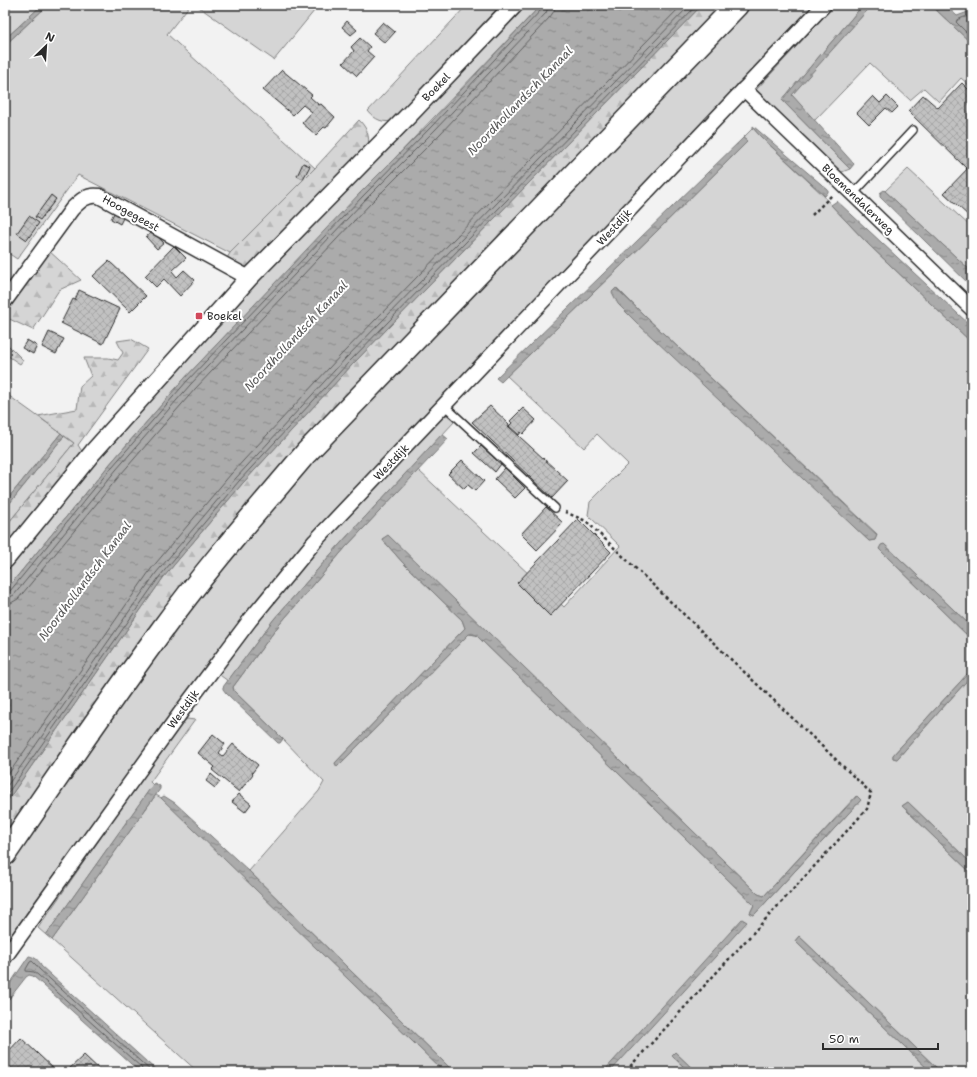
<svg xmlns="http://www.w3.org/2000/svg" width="977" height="1077" font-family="'Shantell Sans',sans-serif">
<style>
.green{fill:#d5d5d5;stroke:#808080;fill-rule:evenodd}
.forest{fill:url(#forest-firs);stroke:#808080}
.water{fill:url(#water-ripples);stroke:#787878}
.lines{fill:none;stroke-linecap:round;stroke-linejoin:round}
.shore{stroke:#5e5e5e;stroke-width:1}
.building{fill:url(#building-cross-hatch);stroke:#2b2b2b}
.service-casing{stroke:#2b2b2b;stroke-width:10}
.minor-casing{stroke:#2b2b2b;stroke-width:17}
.tertiary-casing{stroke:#2b2b2b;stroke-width:20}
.primary-casing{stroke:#2b2b2b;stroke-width:25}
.path{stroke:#2b2b2b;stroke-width:2.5;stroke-dasharray:3 3;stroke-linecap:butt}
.service{stroke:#fff;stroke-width:7}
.minor{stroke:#fff;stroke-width:14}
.tertiary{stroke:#fff;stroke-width:17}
.primary{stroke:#fff;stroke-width:22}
.poi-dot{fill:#d1495b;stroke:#fff;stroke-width:1.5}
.labels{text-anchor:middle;stroke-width:4;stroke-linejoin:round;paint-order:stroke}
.street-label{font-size:11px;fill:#2b2b2b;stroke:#fff}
.poi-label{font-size:11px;fill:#2b2b2b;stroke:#fff;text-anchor:start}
.water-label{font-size:12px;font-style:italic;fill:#585858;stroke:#fff}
</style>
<defs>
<pattern id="forest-firs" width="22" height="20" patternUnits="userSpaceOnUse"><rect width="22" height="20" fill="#d5d5d5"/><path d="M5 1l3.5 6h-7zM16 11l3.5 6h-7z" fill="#b7b7b7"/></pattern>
<pattern id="water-ripples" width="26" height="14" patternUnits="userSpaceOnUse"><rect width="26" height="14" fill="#ababab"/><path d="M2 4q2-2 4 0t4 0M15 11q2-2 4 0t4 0" fill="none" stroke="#8b8b8b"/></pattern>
<pattern id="building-cross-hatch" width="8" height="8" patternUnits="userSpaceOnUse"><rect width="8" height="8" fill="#c1c1c1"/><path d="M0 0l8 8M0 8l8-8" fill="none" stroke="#a6a6a6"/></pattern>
</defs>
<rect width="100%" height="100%" fill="#f2f2f2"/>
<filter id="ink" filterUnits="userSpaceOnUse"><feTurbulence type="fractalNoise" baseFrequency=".025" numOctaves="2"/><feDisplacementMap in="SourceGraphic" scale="8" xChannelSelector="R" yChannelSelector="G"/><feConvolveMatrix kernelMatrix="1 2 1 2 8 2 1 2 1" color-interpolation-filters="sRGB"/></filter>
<g filter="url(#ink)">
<g class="green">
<polygon points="5,5 42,5 5,39"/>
<polygon points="48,5 190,5 167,34 315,168 230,253 78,175 17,259 5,251 5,45"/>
<polygon points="196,5 319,5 274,60"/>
<path d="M467,5H502L395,120C384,124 375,120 368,111Z"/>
<polygon points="524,5 541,5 184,379 109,465 5,591 5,573 124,427 210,332 213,333 232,314 233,307"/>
<polygon points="749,5 816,5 408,435 307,539 245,614 161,731 30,908 5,944 5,867 147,662 261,516 440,324"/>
<polygon points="835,5 863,5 782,100 850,169 839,173 755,91"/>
<polygon points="872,5 931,5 972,44 972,88 961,78 939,102 924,88 910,100 870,63 814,121 791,95"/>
<path d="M753,128L760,136L824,196L831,205L867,243L972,343V627L884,544L879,549L972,640V669L893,755V758L897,759L972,675V864L908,802L902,806L972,874V1072H941L799,936L795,941L931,1072H696L675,1052L672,1056L689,1072H454L249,871L319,791L324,782L283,739L234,691L233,687L279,625L345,548L418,470L564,607L620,546L588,515L590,502L628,464L597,434L584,448L507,376L656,232L747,142L743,138ZM617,288L647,318L877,534L875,540L869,541L829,502ZM388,536L758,894L764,896L856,796L861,800L754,915L750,913L754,905L476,635L469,634L337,767L335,763L465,628L462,620L403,563L382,539Z"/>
<polygon points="908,169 972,228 972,272 885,191"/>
<polygon points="5,393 61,433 5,502"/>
<polygon points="447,415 455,421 340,544 274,619 228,681 217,673 279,592 350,512 440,417"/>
<polygon points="64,436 74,443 5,527 5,509"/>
<polygon points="187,719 195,720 150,782 153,785 46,935 38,928 180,723"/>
<polygon points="156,795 163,799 444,1072 198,1072 52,940 155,796"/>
</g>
<g class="forest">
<polygon points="702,5 727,5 299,452 5,839 5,804 163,578 242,484 352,365"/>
<path d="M359,120C367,128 370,136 368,147L250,267L245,268L226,260L230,253L315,168Z"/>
<polygon points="48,250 81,280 59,290 33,330 5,317 5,314"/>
<polygon points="131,339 148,349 78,445 83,453 5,549 5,527 74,443 38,416 77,409 80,386 91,376 84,358 108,358 118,360 123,353 117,341"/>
<polygon points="5,342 23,360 20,364 5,354"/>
</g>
<g class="water">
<polygon points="42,5 48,5 5,45 5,39"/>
<polygon points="541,5 702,5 352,365 242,484 163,578 5,804 5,591 109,465 184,379 360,193 429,124"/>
<polygon points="863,5 872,5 792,95 854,164 850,169 782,100"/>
<polygon points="931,5 945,5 957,16 968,12 972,7 972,44"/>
<polygon points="753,126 828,190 828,192 825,196 760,136 753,128"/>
<polygon points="743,138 746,140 747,142 656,232 501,382 496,378"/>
<polygon points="884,190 972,272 972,287 880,197 880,193"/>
<polygon points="837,201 972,327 972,343 867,243 831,205"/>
<polygon points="616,288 647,318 877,535 875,540 869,541 638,324 618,304 612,292"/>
<polygon points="61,433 64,436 5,509 5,502"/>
<polygon points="442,434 448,439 345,548 279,625 233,687 234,691 283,739 280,743 278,743 226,693 223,689 223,687 274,619 340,544"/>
<polygon points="388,535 758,894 764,896 857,796 861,800 754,915 750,913 754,905 476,635 469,634 337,767 335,763 465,628 462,620 403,563 382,539"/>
<polygon points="884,544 972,627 972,640 879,549 881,545"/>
<polygon points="972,669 972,675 897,759 893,758 893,755"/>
<polygon points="154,783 160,786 160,789 52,940 46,935"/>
<polygon points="164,796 175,803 249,871 454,1072 444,1072 161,798"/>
<polygon points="908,802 972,864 972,874 902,806"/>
<polygon points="742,919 747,922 610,1072 603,1072"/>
<polygon points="799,936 941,1072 931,1072 795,941"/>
<path d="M29,956C35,957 40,961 41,966L158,1072H140L33,976L29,975L26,977L5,1004V991Z"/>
<polygon points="675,1052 696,1072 689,1072 672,1055"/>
</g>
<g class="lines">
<g class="shore">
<path d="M972,13C967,18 959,17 956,22L972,38"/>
<polyline points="5,593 10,591 112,467 187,381 363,196 432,126 542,9 544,5"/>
<polyline points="5,598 10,597 14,595 116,470 190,385 366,199 435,130 546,13 549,5"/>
<polyline points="5,604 11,603 18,599 121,474 195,389 371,203 440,134 550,17 554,11 555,5"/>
<polyline points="5,779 151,569 231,474 341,355 682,5"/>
<polyline points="5,789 156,573 236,478 345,359 690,5"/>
<polyline points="5,797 160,576 239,481 349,362 697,5"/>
<polyline points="143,1072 141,1067 38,975 34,972 26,971 26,969 30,962 32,961 36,965 39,969 152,1072"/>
</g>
</g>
<g class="building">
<polygon points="421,5 430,5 426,9"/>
<polygon points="347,21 357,30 351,35 342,27"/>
<polygon points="383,22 395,32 385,43 373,33"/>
<polygon points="360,38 370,47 367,51 374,57 357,76 343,63 354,51 351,47"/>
<polygon points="282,70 312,95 310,97 319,105 321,104 335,117 326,128 324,127 316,135 302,123 312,112 303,105 293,115 263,90"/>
<polygon points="962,83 972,93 972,164 967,169 908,111 923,95 938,108"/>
<polygon points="873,96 880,103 887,96 898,107 892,113 886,108 869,125 857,113"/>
<polygon points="303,163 310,166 303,179 297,176"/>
<polygon points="972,164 972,219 944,193"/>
<polygon points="51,195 56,199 40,220 35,217"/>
<polygon points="115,211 124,216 120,224 111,219"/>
<polygon points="29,216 39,223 27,240 17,233"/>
<polygon points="153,231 164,243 157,249 146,237"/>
<polygon points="174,246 186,258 172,271 177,277 184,270 195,280 180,296 164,279 156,287 145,276"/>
<polygon points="109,261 146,296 130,312 93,276"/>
<polygon points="79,290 120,309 103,344 61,323 73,299 75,300"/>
<polygon points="49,332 64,339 56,354 42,347"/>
<polygon points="27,340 37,346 33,354 22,348"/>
<polygon points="490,406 509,424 508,426 568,481 552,498 472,422"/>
<polygon points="523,408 536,420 523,434 521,432 519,435 509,426 512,423 510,421"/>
<polygon points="481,446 501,464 495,472 474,453"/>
<polygon points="462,460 484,481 475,491 468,485 464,489 448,474"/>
<polygon points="505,468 525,488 515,498 495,479"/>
<polygon points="546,507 563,523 537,550 521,534"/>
<polygon points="578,519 611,552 550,616 517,583"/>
<polygon points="213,734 225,744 219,753 223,756 233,744 258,765 252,773 253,774 239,792 212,770 215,767 198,753"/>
<polygon points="211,774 220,782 215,788 206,781"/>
<polygon points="239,794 251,804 245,812 232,802"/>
<polygon points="21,1038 54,1069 52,1072 5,1072 5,1055"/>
<polygon points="84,1055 102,1072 70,1072 68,1070"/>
</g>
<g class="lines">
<g class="service-casing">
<g id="service">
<polyline points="853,194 913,130"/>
<polyline points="445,406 555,508"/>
</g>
</g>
<g class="minor-casing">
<g id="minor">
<polyline points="744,89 972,309"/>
<path d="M5,301L72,209C80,201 87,194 99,196L249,278"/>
<polyline points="5,957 184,708 250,620 315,541 824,5"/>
</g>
</g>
<g class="tertiary-casing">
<polyline id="tertiary" points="5,560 93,452 249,278 409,115 514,5"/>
</g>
<g class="primary-casing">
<path id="primary" d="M5,854C56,779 107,704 161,631C206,569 257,511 306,453L737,5"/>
</g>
<g class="path">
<polyline points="812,215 833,194"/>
<polyline points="565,512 586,521 871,793 867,809 625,1072"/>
</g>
<use href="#service" class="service"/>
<use href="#minor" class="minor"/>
<use href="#tertiary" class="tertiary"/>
<use href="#primary" class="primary"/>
</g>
</g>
<rect class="poi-dot" x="195" y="312" width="8" height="8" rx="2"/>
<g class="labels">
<g class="street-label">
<text transform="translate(436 87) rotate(-46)" y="4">Boekel</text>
<text transform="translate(858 199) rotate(44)" y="4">Bloemendalerweg</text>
<text transform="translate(131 213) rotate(29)" y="4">Hoogegeest</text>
<text transform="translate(614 227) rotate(-47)" y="4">Westdijk</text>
<text transform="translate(391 462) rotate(-46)" y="4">Westdijk</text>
<text transform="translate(183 709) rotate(-54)" y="4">Westdijk</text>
</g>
<g class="poi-label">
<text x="207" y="320">Boekel</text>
</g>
<g class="water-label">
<text transform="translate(520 101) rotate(-46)" y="4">Noordhollandsch Kanaal</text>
<text transform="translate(296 336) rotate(-47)" y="4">Noordhollandsch Kanaal</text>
<text transform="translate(85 581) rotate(-53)" y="4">Noordhollandsch Kanaal</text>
</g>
</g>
<rect width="977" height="1077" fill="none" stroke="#fff" stroke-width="20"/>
<rect x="10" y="10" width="957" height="1057" fill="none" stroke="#2b2b2b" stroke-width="1.5" filter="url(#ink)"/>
<g transform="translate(46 46) rotate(25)" stroke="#ffffff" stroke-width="3" paint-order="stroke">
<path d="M0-3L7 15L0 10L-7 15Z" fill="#2b2b2b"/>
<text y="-6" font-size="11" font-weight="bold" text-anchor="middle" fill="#2b2b2b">N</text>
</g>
<path d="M823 1043v6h115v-6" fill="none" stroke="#2b2b2b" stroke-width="2"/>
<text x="829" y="1043" font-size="12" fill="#2b2b2b" stroke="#ffffff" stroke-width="3" paint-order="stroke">50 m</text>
</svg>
